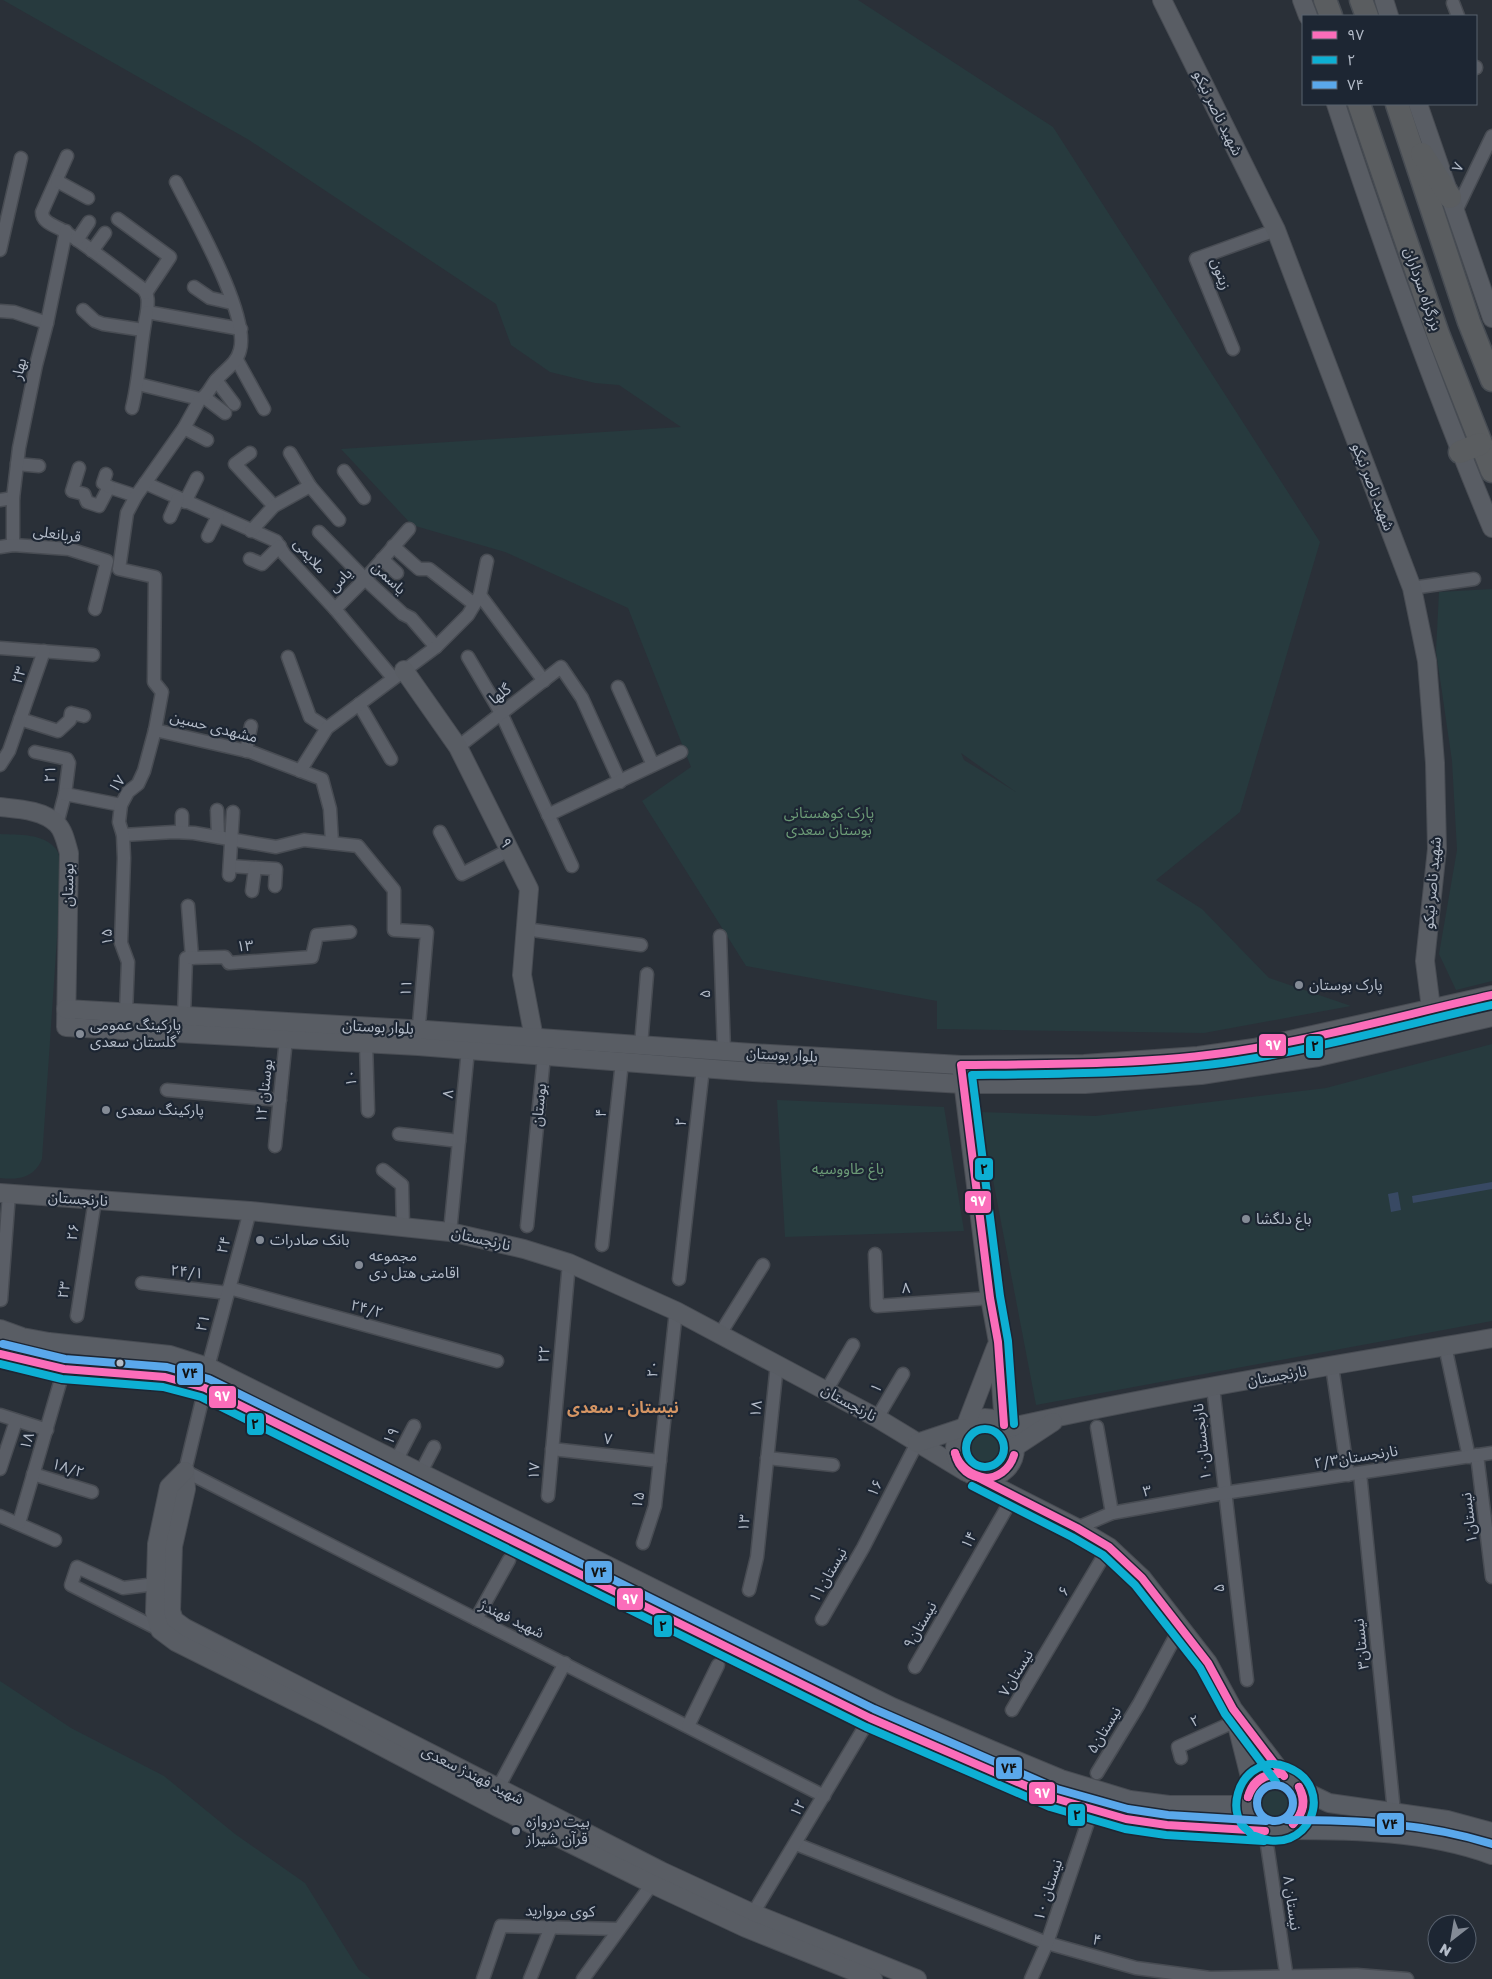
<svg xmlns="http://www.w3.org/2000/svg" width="1492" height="1979" font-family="'Golos Text','Noto Sans Arabic',sans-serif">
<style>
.green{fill:#273a3e;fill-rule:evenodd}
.water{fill:#384963}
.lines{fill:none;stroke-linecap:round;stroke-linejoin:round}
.street-casing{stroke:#484c53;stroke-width:15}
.secondary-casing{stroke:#484c53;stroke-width:20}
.highway-casing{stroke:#474c53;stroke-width:25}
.street{stroke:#5a5e66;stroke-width:12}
.secondary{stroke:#595d64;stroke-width:18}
.highway{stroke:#5a5d60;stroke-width:22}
.bus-1-casing{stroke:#1d2633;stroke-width:11}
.bus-2-casing{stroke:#1d2633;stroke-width:11}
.bus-3-casing{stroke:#1d2633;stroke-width:11}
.bus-1{stroke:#fb6dba;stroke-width:8}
.bus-2{stroke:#0dafd3;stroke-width:8}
.bus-3{stroke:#5aa8eb;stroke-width:8}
.poi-dot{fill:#848b96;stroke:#1d2633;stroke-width:2}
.bus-dot{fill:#b4bcc9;stroke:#1d2633;stroke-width:2}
.labels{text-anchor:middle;stroke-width:4.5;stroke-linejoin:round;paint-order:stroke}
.street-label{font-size:15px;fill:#b4bcc9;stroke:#1d2633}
.park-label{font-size:15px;fill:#6b9a76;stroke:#1d2633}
.poi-label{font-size:15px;fill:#b4bcc9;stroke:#1d2633;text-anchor:start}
.neighbourhood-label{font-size:16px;font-weight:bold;fill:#d59563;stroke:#1d2633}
.line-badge{stroke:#1d2633;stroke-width:2}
.badge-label{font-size:14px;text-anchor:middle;font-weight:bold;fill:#fff}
.pale-badge-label{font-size:14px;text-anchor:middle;font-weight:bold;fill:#111}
</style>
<rect width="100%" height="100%" fill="#2a3038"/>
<g class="green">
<path d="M3,0H858L1053,127L1320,542L1240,812L1156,880L1202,909L1269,978L1351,1006L1204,1033L937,1029V1001L746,966L642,801L691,767L628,608L505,552L412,525L341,449L681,427L619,385L595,383L550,372L511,345L496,304L249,140ZM961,753L1016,792L964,760Z"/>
<polygon points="1492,589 1492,981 1456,990 1439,954 1457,850 1452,761 1436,651 1439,592"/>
<path d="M0,834C19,835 43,833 56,849C59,853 60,859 62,864L42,1159C34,1178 19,1180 0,1178Z"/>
<polygon points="1492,1044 1492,1321 1036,1405 980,1112 1095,1116 1326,1088"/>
<polygon points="777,1100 944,1107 964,1231 785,1237"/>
<circle cx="984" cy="1449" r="20"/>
<polygon points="0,1681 71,1728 164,1776 235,1834 305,1883 359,1970 371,1979 0,1979"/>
<circle cx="1275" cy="1804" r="13"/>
</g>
<g class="water">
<polygon points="1492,1182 1492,1189 1413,1203 1412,1196"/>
<polygon points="1398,1192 1401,1210 1391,1212 1388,1194"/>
</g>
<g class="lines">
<g class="street-casing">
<g id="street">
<polyline points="1453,3 1458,16"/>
<polyline points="1476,67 1476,68"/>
<path d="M67,156L42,212C42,224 58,226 67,233C93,250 118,270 143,289C149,295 148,303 147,312L241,329"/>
<polyline points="57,181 88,198"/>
<polyline points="1455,213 1492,136"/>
<polyline points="118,219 170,257 146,293"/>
<polyline points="77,240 89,222"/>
<polyline points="0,250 21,158"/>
<polyline points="92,251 105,233"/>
<polyline points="194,287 210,298 232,303"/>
<polyline points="83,310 95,321 103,324 143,330"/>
<polyline points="0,311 14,312 47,323"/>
<polyline points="1233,349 1196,259 1276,230"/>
<polyline points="237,360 264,409"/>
<polyline points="216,380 234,404"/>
<polyline points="138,384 200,399"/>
<polyline points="204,397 225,413"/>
<path d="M132,408C140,377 140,344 147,312"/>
<polyline points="184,428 207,440"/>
<polyline points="250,453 235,464 274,506"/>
<polyline points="290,453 310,486 339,520"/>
<polyline points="17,464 39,466"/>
<polyline points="79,468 72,491 84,494 87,502 99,506 109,487 136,496"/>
<polyline points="344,471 364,498"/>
<polyline points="106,474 103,483 109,487"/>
<polyline points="145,483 276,541 284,554 335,609 393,678"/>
<polyline points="0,500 13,498"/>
<polyline points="185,502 197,478"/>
<polyline points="170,517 178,499"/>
<polyline points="251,531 274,506 310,486"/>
<polyline points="319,532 365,579 403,614 411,618 436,647"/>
<polyline points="208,536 218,516"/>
<polyline points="13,545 13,498 19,448 36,365 47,323 66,231"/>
<polyline points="393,546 419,569 429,569 474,604"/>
<polyline points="0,547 13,545 69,549 107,561 95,609"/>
<polyline points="250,559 262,564 280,546"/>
<polyline points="382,559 397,573"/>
<polyline points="1412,588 1474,579"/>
<polyline points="480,595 544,681"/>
<polyline points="335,609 365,579 409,529"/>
<polyline points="0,648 93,655"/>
<polyline points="288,657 310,717 327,728"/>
<polyline points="468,657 501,713 572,866"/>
<polyline points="618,687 653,765"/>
<polyline points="359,704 391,759"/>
<polyline points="20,719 58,731 70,720 71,713 84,716"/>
<polyline points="155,730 251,752 322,779 330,809 332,843"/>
<polyline points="458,747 561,667 582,698 620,782"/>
<polyline points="246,751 251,726"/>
<polyline points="35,752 67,759 69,763 65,794 57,824"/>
<polyline points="0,765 9,751 44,651"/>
<polyline points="300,771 327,728 436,647 468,615 480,595 487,561"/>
<polyline points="65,794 121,805"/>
<polyline points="217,810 218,837"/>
<polyline points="548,815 681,752"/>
<polyline points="182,832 182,815"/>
<polyline points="440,832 462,874 509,850"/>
<polyline points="123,835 174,832 194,833 276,847 304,840 358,846 394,890 394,930 427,932 418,1036"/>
<polyline points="230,866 276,869 275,886"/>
<polyline points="229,875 233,812"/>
<polyline points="252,891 255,868"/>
<polyline points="188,906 192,958"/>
<polyline points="525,929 641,945"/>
<polyline points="720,936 724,1051"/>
<path d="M126,1012L128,962L121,943L124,858L123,835L119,822L121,805L128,792L138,784L144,771L155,730L162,692L154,682V678L155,577L119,569L127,513L136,496L184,428L200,399C208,396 211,385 217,379C226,369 237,363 240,350C250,315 193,216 176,182"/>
<polyline points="184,1016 186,958 225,957 229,963 312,957 317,935 350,932"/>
<polyline points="366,1043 368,1111"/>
<polyline points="641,1045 647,974"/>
<polyline points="167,1090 280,1100"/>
<polyline points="399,1134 459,1141"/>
<polyline points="275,1146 286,1039"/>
<polyline points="383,1170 402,1185 403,1227"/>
<polyline points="527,1226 544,1056"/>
<polyline points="450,1232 468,1050"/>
<polyline points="602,1245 622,1062"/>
<polyline points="875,1254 877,1306 990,1298"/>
<polyline points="679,1279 703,1068"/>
<polyline points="142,1283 228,1293"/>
<polyline points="229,1288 497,1361"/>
<polyline points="1,1300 9,1194"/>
<polyline points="77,1316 95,1200"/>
<polyline points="720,1334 763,1265"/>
<polyline points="1445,1346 1469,1457"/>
<polyline points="1332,1366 1348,1475"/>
<polyline points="208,1367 250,1211"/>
<polyline points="1213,1387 1247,1680"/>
<polyline points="205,1388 185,1471 824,1796"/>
<polyline points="826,1391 853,1345"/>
<polyline points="0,1415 47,1430"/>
<polyline points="877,1418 903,1374"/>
<polyline points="1097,1427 1112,1513"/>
<polyline points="552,1449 660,1461"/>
<polyline points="1477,1455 1492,1577"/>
<polyline points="767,1458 833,1465"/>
<polyline points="396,1461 414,1426"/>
<polyline points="0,1469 16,1421"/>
<polyline points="421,1472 434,1447"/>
<polyline points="1360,1473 1394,1812"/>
<polyline points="33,1474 92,1492"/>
<polyline points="548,1496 569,1263"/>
<polyline points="0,1516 55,1540"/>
<polyline points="19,1523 64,1369"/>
<polyline points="1077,1528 1112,1513 1224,1493 1492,1453"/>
<polyline points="643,1543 655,1506 676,1311"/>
<polyline points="156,1584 123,1588 77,1567 71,1585 160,1630"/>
<polyline points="749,1590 757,1557 777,1364"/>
<polyline points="476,1619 509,1560"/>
<polyline points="822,1619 863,1548 917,1443"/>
<polyline points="915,1667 1013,1497"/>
<polyline points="1012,1710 1109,1547"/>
<polyline points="688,1726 718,1665"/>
<polyline points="1181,1758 1178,1747 1236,1721"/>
<polyline points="1097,1773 1139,1704 1181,1626"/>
<polyline points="498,1788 565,1663"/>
<polyline points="1265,1831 1287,1979"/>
<polyline points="796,1844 1047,1943 1136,1968 1210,1978 1357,1975 1407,1979"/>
<polyline points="749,1920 870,1718"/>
<polyline points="483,1979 501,1926 619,1929"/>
<polyline points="530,1979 551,1927"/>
<polyline points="583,1979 652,1884"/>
<polyline points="1031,1979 1047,1943 1092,1810"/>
</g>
</g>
<g class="secondary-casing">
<g id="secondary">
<polyline points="1162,0 1276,230 1412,588 1427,661 1435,763 1437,849 1425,961 1431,1008"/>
<polyline points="1302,0 1308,16"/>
<polyline points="1384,0 1389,16"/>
<path d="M1336,104C1383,247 1434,389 1492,528"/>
<polyline points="1418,104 1492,318"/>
<polyline points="404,670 458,747 529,889 522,975 534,1038"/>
<path d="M0,807C18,809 43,810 57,824C64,831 66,843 69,853L66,1027L418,1046L753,1072L963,1084H1085L1201,1075L1318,1057L1492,1017"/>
<polyline points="66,1009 426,1030 752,1053 961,1065 1084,1064 1198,1056 1254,1048 1492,995"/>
<polyline points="962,1073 990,1298 998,1342 1004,1425"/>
<polyline points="0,1193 250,1211 450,1232 524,1249 569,1263 676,1311 877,1418 966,1472"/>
<polyline points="0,1329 22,1337 49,1342 170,1355 208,1367 892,1707 989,1749 1061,1779 1130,1800 1169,1805 1246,1805"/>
<polyline points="0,1354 42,1365 64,1369 165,1377 205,1388 870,1718 982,1767 1054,1798 1126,1819 1167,1825 1265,1831"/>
<circle cx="985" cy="1448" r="30"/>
<polyline points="966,1425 996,1347"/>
<path d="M1007,1428C1167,1392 1330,1366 1492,1338"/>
<polyline points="917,1443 962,1428"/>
<polyline points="1015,1447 1053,1422"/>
<polyline points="185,1471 186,1489 173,1546 171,1611 174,1620 185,1628 661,1871 752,1913 917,1979"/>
<polyline points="185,1471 169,1487 157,1544 155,1613 160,1630 176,1642 324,1716 497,1807 652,1884 746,1928 873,1979"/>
<polyline points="977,1477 1077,1528 1109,1547 1142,1578 1208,1663 1233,1709 1284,1776"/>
<polyline points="1235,1717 1252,1785"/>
<circle cx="1275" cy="1803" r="29"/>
<polyline points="1300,1789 1329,1803 1447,1820 1492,1832"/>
<path d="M1287,1830C1355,1830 1427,1831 1492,1855"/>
</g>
</g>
<g class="highway-casing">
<g id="highway">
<polyline points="1325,0 1331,16"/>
<polyline points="1361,0 1367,16"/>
<polyline points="1359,104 1438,334 1492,471"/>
<polyline points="1397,104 1469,322 1492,380"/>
<polyline points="1422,154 1450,197"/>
<polyline points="1460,452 1480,444"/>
</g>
</g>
<use href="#street" class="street"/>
<use href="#secondary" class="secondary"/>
<use href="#highway" class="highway"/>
<g class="bus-1-casing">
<g id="bus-1">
<polyline points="0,1354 64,1369 165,1377 205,1388 870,1718 1054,1798 1126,1819 1167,1825 1265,1831"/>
<path d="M1004,1425L998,1342L990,1298L961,1065C1053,1064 1146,1065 1237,1051C1323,1038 1407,1014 1492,995"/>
<path d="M955,1453C960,1468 971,1475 986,1478"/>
<path d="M955,1453C962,1486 1005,1486 1014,1455"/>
<polyline points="977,1477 1077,1528 1109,1547 1142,1578 1208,1663 1233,1709 1284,1776"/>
<path d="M1248,1797C1252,1781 1263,1773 1279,1774"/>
<path d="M1248,1797C1254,1782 1263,1775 1279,1774"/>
<path d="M1293,1824C1304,1812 1305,1801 1299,1787"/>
<path d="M1293,1824C1304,1813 1307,1800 1299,1787"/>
</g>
</g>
<g class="bus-2-casing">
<g id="bus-2">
<polyline points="0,1364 62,1379 163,1387 201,1397 866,1727 1050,1807 1125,1829 1166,1835 1264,1841"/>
<path d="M1014,1424L1008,1341L1000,1296L972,1075C1061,1074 1149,1074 1237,1061C1323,1048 1407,1024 1492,1005"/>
<circle cx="985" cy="1448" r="19"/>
<polyline points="972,1486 1072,1537 1103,1555 1135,1585 1200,1668 1225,1714 1276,1782"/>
<path d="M1250,1833C1248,1830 1244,1828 1242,1825C1230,1806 1238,1778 1258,1768C1267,1763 1277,1763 1287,1767C1339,1787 1308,1860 1255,1836"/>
</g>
</g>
<g class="bus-3-casing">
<g id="bus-3">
<polyline points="3,1344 65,1359 167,1367 209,1379 874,1709 1057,1789 1128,1809 1168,1815 1266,1821"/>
<circle cx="1275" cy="1803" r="18"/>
<path d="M1287,1820C1357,1820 1425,1823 1492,1844"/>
</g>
</g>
<use href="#bus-1" class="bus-1"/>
<use href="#bus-2" class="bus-2"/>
<use href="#bus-3" class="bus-3"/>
</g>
<g class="poi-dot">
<circle cx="1299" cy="985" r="5"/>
<circle cx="80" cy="1034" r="5"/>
<circle cx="106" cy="1110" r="5"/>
<circle cx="1246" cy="1219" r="5"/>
<circle cx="260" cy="1240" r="5"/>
<circle cx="359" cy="1265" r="5"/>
<circle cx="516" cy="1831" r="5"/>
</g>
<circle class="bus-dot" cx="120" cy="1363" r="4.5"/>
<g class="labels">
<g class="street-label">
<text transform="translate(1218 113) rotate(64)" y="5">شهید ناصر نیکو</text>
<text transform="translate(1458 167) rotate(-66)" y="5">۷</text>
<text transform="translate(1221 274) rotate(71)" y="5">زیتون</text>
<text transform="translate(1423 289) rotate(71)" y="5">بزرگراه سرداران</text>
<text transform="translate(19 369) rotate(-77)" y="5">بهار</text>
<text transform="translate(1373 487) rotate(69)" y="5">شهید ناصر نیکو</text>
<text transform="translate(57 534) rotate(8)" y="5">قربانعلی</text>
<text transform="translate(310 556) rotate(49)" y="5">ملایمی</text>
<text transform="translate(389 578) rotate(43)" y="5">یاسمن</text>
<text transform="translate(340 580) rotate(-45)" y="5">یاس</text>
<text transform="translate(19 675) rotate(-71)" y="5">۲۳</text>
<text transform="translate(500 694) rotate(-38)" y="5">گلها</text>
<text transform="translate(214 727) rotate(14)" y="5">مشهدی حسین</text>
<text transform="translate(50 774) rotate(-86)" y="5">۲۱</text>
<text transform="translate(117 784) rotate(-54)" y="5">۱۷</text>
<text transform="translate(506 843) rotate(64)" y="5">۹</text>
<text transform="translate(1432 883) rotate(-85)" y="5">شهید ناصر نیکو</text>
<text transform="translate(68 885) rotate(-89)" y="5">بوستان</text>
<text transform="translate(107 937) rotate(-94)" y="5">۱۵</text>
<text transform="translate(245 946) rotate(-4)" y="5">۱۳</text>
<text transform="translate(406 988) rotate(-85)" y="5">۱۱</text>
<text transform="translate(705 994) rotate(-92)" y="5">۵</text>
<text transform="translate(378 1027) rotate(3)" y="5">بلوار بوستان</text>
<text transform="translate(782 1055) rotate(3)" y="5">بلوار بوستان</text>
<text transform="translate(351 1078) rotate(-91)" y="5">۱۰</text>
<text transform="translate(264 1091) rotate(-84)" y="5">بوستان ۱۲</text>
<text transform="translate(448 1094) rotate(-84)" y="5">۸</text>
<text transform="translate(539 1105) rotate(-84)" y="5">بوستان</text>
<text transform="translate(601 1113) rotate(-84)" y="5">۴</text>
<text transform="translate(681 1122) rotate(-84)" y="5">۲</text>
<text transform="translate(78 1199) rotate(4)" y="5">نارنجستان</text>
<text transform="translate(73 1232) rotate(-81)" y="5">۲۶</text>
<text transform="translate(481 1239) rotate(13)" y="5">نارنجستان</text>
<text transform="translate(224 1245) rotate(-75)" y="5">۲۴</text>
<text transform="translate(187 1272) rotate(6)" y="5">۲۴/۱</text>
<text transform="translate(906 1288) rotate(-4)" y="5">۸</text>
<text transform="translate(64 1290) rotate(-81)" y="5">۲۳</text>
<text transform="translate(367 1309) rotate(15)" y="5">۲۴/۲</text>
<text transform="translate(203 1323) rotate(-75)" y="5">۲۱</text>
<text transform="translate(544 1354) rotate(-85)" y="5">۲۲</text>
<text transform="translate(653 1369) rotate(-84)" y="5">۲۰</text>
<text transform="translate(1277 1376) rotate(-10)" y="5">نارنجستان</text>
<text transform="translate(876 1388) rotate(-60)" y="5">۱</text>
<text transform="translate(849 1403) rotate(29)" y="5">نارنجستان</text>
<text transform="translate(756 1409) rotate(-84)" y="5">۱۸</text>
<text transform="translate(391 1436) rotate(-63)" y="5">۱۹</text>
<text transform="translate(608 1439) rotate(6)" y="5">۷</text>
<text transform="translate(27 1441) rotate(-73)" y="5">۱۸</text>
<text transform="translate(1202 1442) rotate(-96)" y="5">۱۰نارنجستان</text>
<text transform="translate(1356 1457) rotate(-9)" y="5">۲/۳نارنجستان</text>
<text transform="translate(68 1468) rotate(18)" y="5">۱۸/۲</text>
<text transform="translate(534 1471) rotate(-86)" y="5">۱۷</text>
<text transform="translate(875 1488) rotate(-63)" y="5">۱۶</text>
<text transform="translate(1147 1491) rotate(-10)" y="5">۳</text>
<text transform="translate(638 1500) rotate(-79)" y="5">۱۵</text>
<text transform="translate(1469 1518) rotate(-97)" y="5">۱نیستان</text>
<text transform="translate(744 1523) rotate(-84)" y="5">۱۳</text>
<text transform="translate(969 1540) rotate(-60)" y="5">۱۴</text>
<text transform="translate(828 1575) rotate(-60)" y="5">۱۱نیستان</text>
<text transform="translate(1219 1588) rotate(-97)" y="5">۵</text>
<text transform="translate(1064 1591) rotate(-59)" y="5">۶</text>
<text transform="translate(512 1619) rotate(26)" y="5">شهید فهندژ</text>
<text transform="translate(920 1625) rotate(-60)" y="5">۹نیستان</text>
<text transform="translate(1361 1644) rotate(-96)" y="5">۳نیستان</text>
<text transform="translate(1016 1673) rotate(-59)" y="5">۷نیستان</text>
<text transform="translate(1195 1721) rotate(-24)" y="5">۲</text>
<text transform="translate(1104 1730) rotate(-59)" y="5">۵نیستان</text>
<text transform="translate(473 1775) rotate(27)" y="5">شهید فهندژ سعدی</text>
<text transform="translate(798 1808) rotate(-60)" y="5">۱۲</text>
<text transform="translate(1048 1890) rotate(-72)" y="5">نیستان ۱۰</text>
<text transform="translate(1292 1903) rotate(82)" y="5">نیستان ۸</text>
<text transform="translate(560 1911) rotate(1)" y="5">کوی مروارید</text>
<text transform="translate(1097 1940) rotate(15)" y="5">۴</text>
</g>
<g class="park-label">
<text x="829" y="818">پارک کوهستانی<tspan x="829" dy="17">بوستان سعدی</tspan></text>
<text x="848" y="1174">باغ طاووسیه</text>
</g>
<g class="poi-label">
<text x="1309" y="990">پارک بوستان</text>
<text x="90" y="1030">پارکینگ عمومی<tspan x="90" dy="17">گلستان سعدی</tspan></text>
<text x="116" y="1115">پارکینگ سعدی</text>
<text x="1256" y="1224">باغ دلگشا</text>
<text x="270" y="1245">بانک صادرات</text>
<text x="369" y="1261">مجموعه<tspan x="369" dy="17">اقامتی هتل دی</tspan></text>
<text x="526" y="1827">بیت دروازه<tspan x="526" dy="17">قرآن شیراز</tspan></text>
</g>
<g class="neighbourhood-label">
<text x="623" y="1413">نیستان - سعدی</text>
</g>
</g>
<g class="line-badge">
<rect x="1258" y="1033" width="29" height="24" rx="5" fill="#fb6dba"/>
<rect x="1305" y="1035" width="19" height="24" rx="5" fill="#0dafd3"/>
<rect x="974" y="1157" width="20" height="24" rx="5" fill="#0dafd3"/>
<rect x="964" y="1190" width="28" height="24" rx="5" fill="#fb6dba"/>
<rect x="176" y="1362" width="28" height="24" rx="5" fill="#5aa8eb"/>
<rect x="208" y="1385" width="29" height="24" rx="5" fill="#fb6dba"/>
<rect x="246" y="1412" width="19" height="24" rx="5" fill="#0dafd3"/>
<rect x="584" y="1560" width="29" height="24" rx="5" fill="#5aa8eb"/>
<rect x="616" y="1587" width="28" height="24" rx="5" fill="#fb6dba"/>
<rect x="653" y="1614" width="20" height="24" rx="5" fill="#0dafd3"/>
<rect x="995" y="1756" width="28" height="24" rx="5" fill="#5aa8eb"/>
<rect x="1028" y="1781" width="28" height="24" rx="5" fill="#fb6dba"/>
<rect x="1067" y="1803" width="19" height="24" rx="5" fill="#0dafd3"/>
<rect x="1376" y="1812" width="29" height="24" rx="5" fill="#5aa8eb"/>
</g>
<g class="badge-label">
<text x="1273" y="1050">۹۷</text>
<text x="978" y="1206">۹۷</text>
<text x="222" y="1401">۹۷</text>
<text x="630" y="1604">۹۷</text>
<text x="1042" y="1798">۹۷</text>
</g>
<g class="pale-badge-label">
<text x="1315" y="1051">۲</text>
<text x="984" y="1174">۲</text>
<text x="190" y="1378">۷۴</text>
<text x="255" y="1429">۲</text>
<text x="599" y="1577">۷۴</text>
<text x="663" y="1631">۲</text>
<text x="1009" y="1773">۷۴</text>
<text x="1077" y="1820">۲</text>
<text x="1390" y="1829">۷۴</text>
</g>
<rect x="1302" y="15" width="175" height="90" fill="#1d2633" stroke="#59626f"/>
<rect x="1312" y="31" width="25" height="8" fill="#fb6dba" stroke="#59626f"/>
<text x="1347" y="40" font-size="15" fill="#b4bcc9">۹۷</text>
<rect x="1312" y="56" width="25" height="8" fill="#0dafd3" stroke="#59626f"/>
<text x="1347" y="65" font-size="15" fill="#b4bcc9">۲</text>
<rect x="1312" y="81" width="25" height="8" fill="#5aa8eb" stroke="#59626f"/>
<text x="1347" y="90" font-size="15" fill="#b4bcc9">۷۴</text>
<g transform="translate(1452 1939) rotate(211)"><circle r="24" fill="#1d2633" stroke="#59626f"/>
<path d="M0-4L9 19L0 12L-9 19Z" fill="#848b96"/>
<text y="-8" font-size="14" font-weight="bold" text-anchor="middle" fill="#b4bcc9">N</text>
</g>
</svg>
